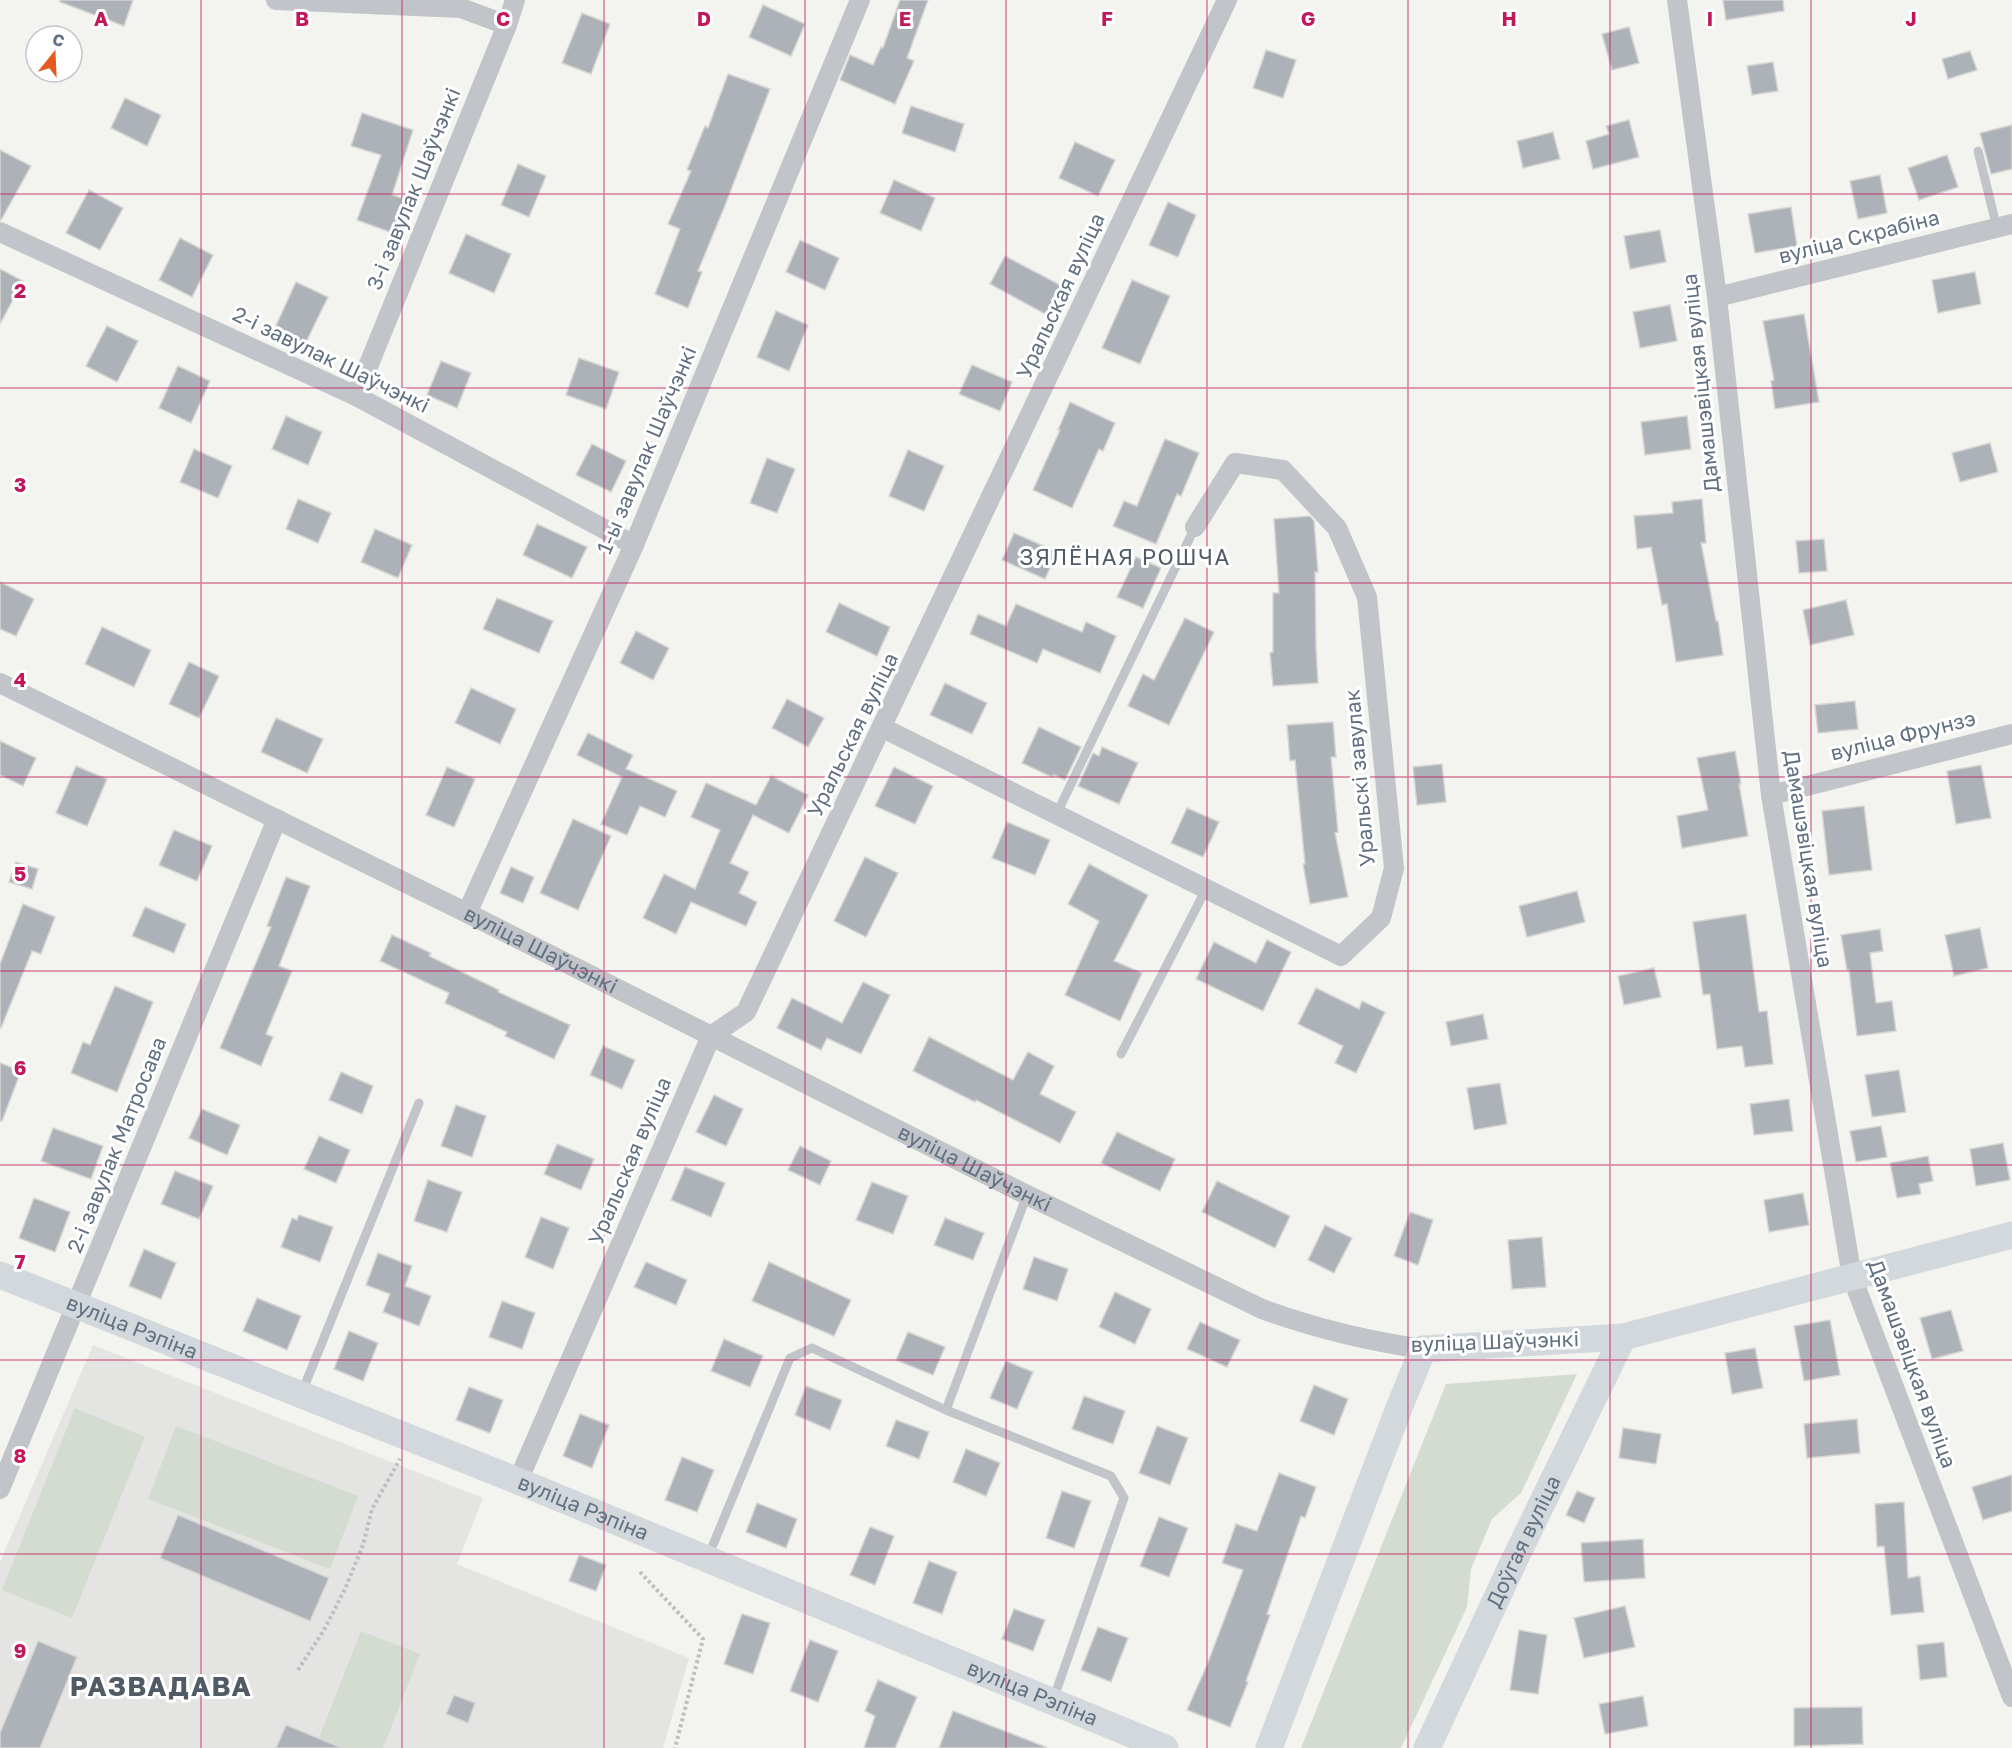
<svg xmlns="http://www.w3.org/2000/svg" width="2012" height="1748" font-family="'Golos Text',sans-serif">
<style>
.built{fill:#e4e5e3}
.green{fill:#d4dbd0}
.building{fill:#acb2b8;stroke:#d5d5d2;stroke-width:1.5}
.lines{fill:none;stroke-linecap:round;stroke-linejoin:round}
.path{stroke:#bdbec0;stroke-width:4;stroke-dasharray:3 3;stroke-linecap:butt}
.lane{stroke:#c1c4c8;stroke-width:9}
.street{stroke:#c1c4c8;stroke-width:20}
.secondary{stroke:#d3d8dc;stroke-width:27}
.grid{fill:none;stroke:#c2185b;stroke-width:1.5;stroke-opacity:0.55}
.labels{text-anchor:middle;stroke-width:6;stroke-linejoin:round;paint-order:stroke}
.street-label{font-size:21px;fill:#627181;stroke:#fff}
.neighbourhood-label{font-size:22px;letter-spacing:1.5px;fill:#505b66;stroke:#fff}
.district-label{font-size:27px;font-weight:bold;letter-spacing:1.5px;fill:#505b66;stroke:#fff}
.grid-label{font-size:20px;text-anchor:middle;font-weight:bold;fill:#c2185b;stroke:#fff;stroke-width:6;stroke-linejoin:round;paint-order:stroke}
</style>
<rect width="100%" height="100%" fill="#f3f4ef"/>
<polygon class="built" points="93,1345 483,1498 457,1564 689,1658 663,1748 0,1748 0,1562"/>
<g class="green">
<polygon points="1577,1374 1521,1493 1492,1519 1471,1569 1467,1607 1401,1748 1301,1748 1446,1384"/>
<polygon points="75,1408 145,1437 72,1618 2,1590"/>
<polygon points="176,1426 358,1496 330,1569 148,1499"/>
<polygon points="361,1631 420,1654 383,1748 315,1748"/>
</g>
<g class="building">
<polygon points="60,0 133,0 124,26 60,2"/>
<polygon points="900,0 928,0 907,58 914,61 895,104 840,80 850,55 873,65 881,47 883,48"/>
<polygon points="1723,0 1783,0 1784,11 1726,20"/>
<polygon points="763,5 805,24 791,56 749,37"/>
<polygon points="582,13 610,24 591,74 562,63"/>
<polygon points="1629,27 1639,63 1612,70 1602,34"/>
<polygon points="1266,50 1296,60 1283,98 1253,88"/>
<polygon points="1970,51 1977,70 1948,79 1942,59"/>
<polygon points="1773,62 1778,91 1752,95 1747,66"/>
<polygon points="728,74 770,89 724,208 698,271 702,272 688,308 655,294 680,229 668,224 691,171 687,170 705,126 708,128"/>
<polygon points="125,98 161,115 147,146 111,128"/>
<polygon points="911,106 964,124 955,152 902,133"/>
<polygon points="362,113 413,130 392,195 411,201 398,235 357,220 381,155 351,146"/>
<polygon points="1629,120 1639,157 1593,169 1586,141 1609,134 1606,126"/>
<polygon points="2012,125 2012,169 1991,174 1980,133"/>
<polygon points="1553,132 1560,159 1523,168 1517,141"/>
<polygon points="1075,142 1115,160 1098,196 1059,178"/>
<polygon points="0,150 31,166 1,220 0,220"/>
<polygon points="1947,155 1958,187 1919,200 1908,168"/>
<polygon points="518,164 546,176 529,217 501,205"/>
<polygon points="1880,175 1887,213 1858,219 1850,181"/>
<polygon points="894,180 935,198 921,231 880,213"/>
<polygon points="89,190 123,208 100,250 66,233"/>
<polygon points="1168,202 1196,215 1178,257 1149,245"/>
<polygon points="1791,207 1797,246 1755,253 1748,214"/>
<polygon points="1660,230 1666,262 1630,269 1624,236"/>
<polygon points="466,234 511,254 494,293 449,273"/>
<polygon points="180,238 213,255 192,297 159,280"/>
<polygon points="800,240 839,258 825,290 786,272"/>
<polygon points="1005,256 1062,286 1047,315 990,284"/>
<polygon points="0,269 23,281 0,324"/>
<polygon points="1975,272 1981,304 1938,313 1932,280"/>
<polygon points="1132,280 1170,296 1140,364 1102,348"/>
<polygon points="296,282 328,297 305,344 274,330"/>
<polygon points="1670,305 1677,341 1640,348 1633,312"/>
<polygon points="776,311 808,325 789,371 757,357"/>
<polygon points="1804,314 1819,402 1775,409 1771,381 1774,380 1763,321"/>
<polygon points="107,326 138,341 117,382 86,366"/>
<polygon points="579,358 619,372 606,409 566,395"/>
<polygon points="441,361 471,373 457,408 427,395"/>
<polygon points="972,365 1012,382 1000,411 959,394"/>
<polygon points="178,366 210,381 191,423 159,408"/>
<polygon points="1070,402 1115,423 1103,451 1099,449 1072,508 1033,490 1060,430 1058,430"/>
<polygon points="286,416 322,432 308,465 272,449"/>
<polygon points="1687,416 1691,449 1645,455 1641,422"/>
<polygon points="1165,439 1199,453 1181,496 1177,494 1156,544 1113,526 1124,501 1137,506"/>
<polygon points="1990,443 1998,472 1960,482 1952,453"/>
<polygon points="592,444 626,461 611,492 576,475"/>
<polygon points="194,449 232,466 218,498 180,482"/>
<polygon points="908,450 944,466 924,511 889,496"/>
<polygon points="767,458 795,469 777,513 750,503"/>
<polygon points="298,499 331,513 318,543 286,529"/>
<polygon points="1702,499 1706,543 1701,543 1716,621 1718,621 1723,655 1676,662 1667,604 1662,605 1651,547 1637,549 1634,516 1673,513 1672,502"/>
<polygon points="1310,516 1314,521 1318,572 1315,572 1316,648 1318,683 1273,686 1270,653 1273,652 1273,593 1279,593 1274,519"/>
<polygon points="537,524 587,547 572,578 523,555"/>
<polygon points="375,529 412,545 398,578 361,562"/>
<polygon points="1014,533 1057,552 1045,579 1002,560"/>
<polygon points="1824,539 1827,571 1799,573 1796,541"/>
<polygon points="1136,557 1161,568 1143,608 1117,597"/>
<polygon points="0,582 34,599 16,636 0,629"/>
<polygon points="497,598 553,621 539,653 483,629"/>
<polygon points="1846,600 1854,635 1810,645 1803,610"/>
<polygon points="839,603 890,627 877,656 826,632"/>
<polygon points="1016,604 1082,632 1086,622 1116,636 1100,673 1043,649 1037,663 970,634 978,614 1006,626"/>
<polygon points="1185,618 1214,632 1169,725 1128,706 1143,674 1154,680"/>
<polygon points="102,627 151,650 134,687 85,664"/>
<polygon points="636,631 669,648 653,680 620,663"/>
<polygon points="189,662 219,676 199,718 169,704"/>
<polygon points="945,683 987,703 972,734 930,715"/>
<polygon points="471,688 516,709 500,744 455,723"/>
<polygon points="787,699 824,718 808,747 772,728"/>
<polygon points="1855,701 1858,729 1818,733 1815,705"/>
<polygon points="276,718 323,739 307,773 261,752"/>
<polygon points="1333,722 1336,757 1331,757 1338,832 1335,833 1348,897 1310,904 1303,864 1305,864 1295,760 1290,761 1287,725"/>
<polygon points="1039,727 1081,747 1065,780 1054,775 1052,777 1022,763"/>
<polygon points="588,733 633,755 626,769 677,791 665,817 640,806 627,835 601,824 622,777 577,755"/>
<polygon points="0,741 36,758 23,786 0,775"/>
<polygon points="1102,747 1138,763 1119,804 1078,786 1093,753 1099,756"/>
<polygon points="1735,751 1741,784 1739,784 1748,836 1682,848 1677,816 1708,810 1697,758"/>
<polygon points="1442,764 1446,802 1417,805 1413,767"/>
<polygon points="1981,765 1991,818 1956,824 1947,771"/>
<polygon points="76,766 107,779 87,826 56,813"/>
<polygon points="447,767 475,779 454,827 426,815"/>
<polygon points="894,767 933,786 915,824 875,806"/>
<polygon points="771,776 808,795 789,833 753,815 730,863 749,872 739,893 757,902 746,926 691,902 676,934 643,918 664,874 695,889 720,830 691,817 706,783 756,805"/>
<polygon points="1864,806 1872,870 1829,875 1822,811"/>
<polygon points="1187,808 1219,822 1203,857 1171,843"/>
<polygon points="573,819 611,836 578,910 540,893"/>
<polygon points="1007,822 1050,840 1035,875 992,858"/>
<polygon points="174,830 212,846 197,881 159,865"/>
<polygon points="865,857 898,873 866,937 834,921"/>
<polygon points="16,862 38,869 32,889 9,882"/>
<polygon points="1089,864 1148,895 1114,961 1142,973 1120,1021 1065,995 1099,921 1068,904"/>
<polygon points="511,867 534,877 523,903 500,893"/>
<polygon points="286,877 310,886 279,966 292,971 266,1034 273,1037 261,1066 220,1048 271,927 267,926"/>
<polygon points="1577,891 1585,922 1527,937 1519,906"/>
<polygon points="23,904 55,917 41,954 32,951 1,1028 0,1028 0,964"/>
<polygon points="145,907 186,924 174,953 132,936"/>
<polygon points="1746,914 1759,1012 1767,1011 1773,1064 1745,1067 1742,1046 1717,1049 1710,994 1703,995 1693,922"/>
<polygon points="1980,928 1988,968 1954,976 1945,935"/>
<polygon points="1880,929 1883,951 1870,953 1876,1003 1892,1001 1896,1031 1857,1036 1849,970 1847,970 1841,935"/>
<polygon points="392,935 431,953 429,956 499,990 498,992 570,1025 554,1059 505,1036 507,1032 445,1003 449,993 380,961"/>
<polygon points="1267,940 1291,952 1263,1011 1196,979 1214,942 1256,963"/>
<polygon points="1654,968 1661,997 1624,1005 1618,976"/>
<polygon points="863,982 890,995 861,1054 827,1038 821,1050 777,1028 792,998 842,1023"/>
<polygon points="115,986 153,1002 117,1092 71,1073 83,1042 90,1045"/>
<polygon points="1316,988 1359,1009 1362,1001 1385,1012 1356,1073 1335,1063 1343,1046 1298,1024"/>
<polygon points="1483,1014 1488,1039 1451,1046 1446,1022"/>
<polygon points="929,1037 1013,1080 1028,1052 1054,1066 1040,1094 1076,1112 1060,1143 976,1100 975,1102 913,1071"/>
<polygon points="603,1046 635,1060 622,1089 590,1075"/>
<polygon points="0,1063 21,1071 2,1121 0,1121"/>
<polygon points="1899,1070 1906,1112 1872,1117 1865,1075"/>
<polygon points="341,1072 373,1086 362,1114 329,1100"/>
<polygon points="1500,1083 1507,1124 1474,1130 1467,1088"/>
<polygon points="714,1095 743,1109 726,1146 696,1132"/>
<polygon points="1789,1099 1793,1131 1754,1135 1750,1104"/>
<polygon points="456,1105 486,1116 472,1157 441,1146"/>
<polygon points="202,1109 240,1125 227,1155 189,1138"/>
<polygon points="1881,1126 1887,1157 1856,1162 1850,1131"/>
<polygon points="53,1128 103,1146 91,1179 41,1161"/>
<polygon points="1117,1132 1175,1159 1160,1191 1101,1163"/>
<polygon points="319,1136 350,1150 336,1183 304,1169"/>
<polygon points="2003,1143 2010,1180 1976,1186 1970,1149"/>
<polygon points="557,1144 594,1159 581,1190 544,1174"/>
<polygon points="800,1146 831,1161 820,1185 788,1170"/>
<polygon points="1928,1156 1933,1181 1919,1184 1921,1194 1897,1198 1890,1163"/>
<polygon points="685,1167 725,1183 711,1217 671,1200"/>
<polygon points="175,1171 213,1186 199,1219 161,1204"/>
<polygon points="428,1180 462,1192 447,1232 414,1221"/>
<polygon points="1217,1181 1290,1216 1275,1248 1202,1212"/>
<polygon points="872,1182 908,1196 893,1234 856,1220"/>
<polygon points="1803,1193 1809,1225 1769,1232 1764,1200"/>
<polygon points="34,1198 70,1212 55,1252 19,1238"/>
<polygon points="1410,1212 1433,1220 1418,1265 1394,1256"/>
<polygon points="299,1215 333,1227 320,1262 281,1247 292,1218 297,1220"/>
<polygon points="541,1217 569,1228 553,1269 525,1257"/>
<polygon points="945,1218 984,1233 973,1260 934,1245"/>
<polygon points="1325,1225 1352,1238 1334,1273 1308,1260"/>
<polygon points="1542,1237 1546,1287 1512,1289 1508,1240"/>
<polygon points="144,1249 176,1263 161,1299 129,1286"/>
<polygon points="378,1253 412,1266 405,1286 431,1296 419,1326 383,1312 390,1294 366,1285"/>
<polygon points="1034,1257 1068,1269 1057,1301 1023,1289"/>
<polygon points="646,1262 687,1280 676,1305 634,1287"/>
<polygon points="769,1262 851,1300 834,1336 752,1301"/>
<polygon points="1115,1292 1151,1309 1135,1344 1099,1327"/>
<polygon points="257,1298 301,1316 287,1350 243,1331"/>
<polygon points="502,1301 535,1313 522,1349 489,1337"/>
<polygon points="1951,1310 1963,1351 1932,1359 1920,1318"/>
<polygon points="1830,1320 1840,1375 1804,1381 1794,1326"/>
<polygon points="1200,1322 1240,1340 1227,1367 1187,1349"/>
<polygon points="349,1331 378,1343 363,1381 334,1369"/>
<polygon points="908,1332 945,1347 933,1375 896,1360"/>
<polygon points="724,1339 763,1356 750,1387 711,1371"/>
<polygon points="1755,1348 1763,1388 1732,1394 1725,1353"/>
<polygon points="1006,1361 1033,1372 1017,1409 990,1398"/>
<polygon points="1314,1385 1348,1399 1334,1435 1300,1421"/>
<polygon points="806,1386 842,1400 830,1430 795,1415"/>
<polygon points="469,1387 503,1400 490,1433 456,1420"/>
<polygon points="1084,1396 1125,1411 1113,1444 1072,1429"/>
<polygon points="580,1414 609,1425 592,1468 563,1456"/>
<polygon points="1857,1419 1860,1453 1807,1458 1804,1424"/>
<polygon points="896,1420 929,1432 919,1459 886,1446"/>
<polygon points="1157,1426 1188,1438 1170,1485 1139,1473"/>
<polygon points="1623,1428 1661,1434 1656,1464 1619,1458"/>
<polygon points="966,1449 1000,1463 986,1496 953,1482"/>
<polygon points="682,1457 714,1470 697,1512 665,1500"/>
<polygon points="1279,1473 1316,1487 1305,1518 1301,1516 1267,1614 1270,1615 1246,1681 1248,1682 1230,1727 1187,1710 1207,1665 1243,1570 1222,1563 1236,1524 1257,1531"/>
<polygon points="2012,1475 2012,1511 1983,1520 1972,1487"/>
<polygon points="1062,1491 1091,1501 1074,1548 1046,1538"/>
<polygon points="1577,1491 1595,1498 1584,1523 1566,1515"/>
<polygon points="1904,1502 1908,1578 1920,1576 1924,1612 1891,1615 1884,1546 1877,1547 1875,1504"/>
<polygon points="757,1503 797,1519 786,1548 746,1532"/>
<polygon points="178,1515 329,1578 310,1621 160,1558"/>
<polygon points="1159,1517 1188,1528 1169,1577 1140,1566"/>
<polygon points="870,1527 894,1536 875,1585 850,1575"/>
<polygon points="1643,1539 1645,1578 1584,1582 1581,1543"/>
<polygon points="579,1555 606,1565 596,1591 569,1581"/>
<polygon points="929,1561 957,1572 942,1614 913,1603"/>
<polygon points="1625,1606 1635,1647 1584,1658 1574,1618"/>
<polygon points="1014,1609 1045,1620 1033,1651 1002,1639"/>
<polygon points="742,1614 770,1623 753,1674 724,1664"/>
<polygon points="1098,1627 1128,1638 1111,1682 1081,1670"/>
<polygon points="1519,1630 1547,1635 1538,1694 1510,1690"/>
<polygon points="810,1640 838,1651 818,1702 790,1691"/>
<polygon points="38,1641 77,1657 40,1748 0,1748 0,1733"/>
<polygon points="1944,1642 1947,1677 1920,1680 1917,1645"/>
<polygon points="878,1680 917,1697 895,1748 864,1748 875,1716 865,1711"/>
<polygon points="454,1695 475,1703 468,1723 446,1714"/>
<polygon points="1643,1696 1648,1726 1605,1734 1599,1704"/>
<polygon points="1862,1707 1863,1744 1794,1746 1794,1708"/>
<polygon points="953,1711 1046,1747 1046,1748 939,1748"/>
<polygon points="286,1725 340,1747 340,1748 276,1748"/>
</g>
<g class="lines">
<g class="path">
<polyline points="640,1572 703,1639 675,1748"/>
<polyline points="298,1670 324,1630 345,1589 363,1545 372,1509 400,1459"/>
</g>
<g class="lane">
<polyline points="1978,151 1997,228"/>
<polyline points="1056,815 1195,527"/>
<polyline points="1121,1054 1206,889"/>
<polyline points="302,1392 419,1103"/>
<polyline points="946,1410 1027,1195"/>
<polyline points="708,1557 790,1358 812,1348 946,1410 1111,1476 1124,1498 1053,1700"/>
</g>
<g class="street">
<polyline points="276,0 461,8 507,25"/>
<polyline points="1677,0 1717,297 1771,795 1852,1277 2012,1697"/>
<polyline points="0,232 356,396 634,545"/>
<polyline points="1717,297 2012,224"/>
<polyline points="356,396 507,25 515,0"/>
<path id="s1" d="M0,683L467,913L1027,1195L1262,1309C1314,1328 1368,1341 1423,1349"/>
<polyline points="883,728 1341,956 1381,918 1394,868 1367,597 1337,528 1283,470 1235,463 1195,527"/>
<polyline points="1771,795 2012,734"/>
<polyline points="467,913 634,545 860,0"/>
<polyline points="518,1481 711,1036 746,1012 1227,0"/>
<polyline points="0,1489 277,819"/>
</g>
<g class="secondary">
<path id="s2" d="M0,1275L518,1481L1165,1748"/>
<polyline points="1269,1748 1399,1408 1423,1349 1623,1337 2012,1235"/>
<path id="s3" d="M1427,1748L1513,1563L1623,1337"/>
</g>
</g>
<path class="grid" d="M201,0V1748M402,0V1748M604,0V1748M805,0V1748M1006,0V1748M1207,0V1748M1408,0V1748M1610,0V1748M1811,0V1748M0,194H2012M0,388H2012M0,583H2012M0,777H2012M0,971H2012M0,1165H2012M0,1360H2012M0,1554H2012"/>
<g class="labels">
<g class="street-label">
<text transform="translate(414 189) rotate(-68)" y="7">3-і завулак Шаўчэнкі</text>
<text transform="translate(1859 237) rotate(-14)" y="7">вуліца Скрабіна</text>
<text transform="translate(1061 296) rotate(-65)" y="7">Уральская вуліца</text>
<text transform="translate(331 360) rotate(26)" y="7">2-і завулак Шаўчэнкі</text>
<text transform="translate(1701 383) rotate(-96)" y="7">Дамашэвіцкая вуліца</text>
<text transform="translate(647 450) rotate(-67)" y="7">1-ы завулак Шаўчэнкі</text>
<text transform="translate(853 735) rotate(-64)" y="7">Уральская вуліца</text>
<text transform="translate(1903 736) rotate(-14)" y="7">вуліца Фрунзэ</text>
<text transform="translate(1360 778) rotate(-95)" y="7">Уральскі завулак</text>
<text transform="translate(1808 859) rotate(81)" y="7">Дамашэвіцкая вуліца</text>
<text dy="7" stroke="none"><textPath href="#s1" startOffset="603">вуліца Шаўчэнкі</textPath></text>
<text transform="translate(117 1145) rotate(-68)" y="7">2-і завулак Матросава</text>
<text transform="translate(630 1161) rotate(-67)" y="7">Уральская вуліца</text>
<text dy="7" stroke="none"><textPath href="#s1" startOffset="1089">вуліца Шаўчэнкі</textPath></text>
<text dy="7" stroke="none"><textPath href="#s2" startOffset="142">вуліца Рэпіна</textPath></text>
<text transform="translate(1495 1342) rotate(-2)" y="7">вуліца Шаўчэнкі</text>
<text transform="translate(1912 1364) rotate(70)" y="7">Дамашэвіцкая вуліца</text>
<text dy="7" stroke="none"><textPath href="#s2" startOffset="628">вуліца Рэпіна</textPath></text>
<text dy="7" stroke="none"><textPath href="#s3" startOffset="228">Доўгая вуліца</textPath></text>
<text dy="7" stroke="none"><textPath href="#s2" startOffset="1114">вуліца Рэпіна</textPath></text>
</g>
<g class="neighbourhood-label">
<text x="1125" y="565">ЗЯЛЁНАЯ РОШЧА</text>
</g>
<g class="district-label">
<text x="161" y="1696">РАЗВАДАВА</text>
</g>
</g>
<g class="grid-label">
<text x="101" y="26">A</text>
<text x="302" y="26">B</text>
<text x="503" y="26">C</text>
<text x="704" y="26">D</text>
<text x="905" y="26">E</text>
<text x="1107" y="26">F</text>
<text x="1308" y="26">G</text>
<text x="1509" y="26">H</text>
<text x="1710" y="26">I</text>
<text x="1911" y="26">J</text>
<text x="20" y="298">2</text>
<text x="20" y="492">3</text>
<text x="20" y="687">4</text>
<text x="20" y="881">5</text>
<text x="20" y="1075">6</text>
<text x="20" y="1269">7</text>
<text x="20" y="1463">8</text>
<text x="20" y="1658">9</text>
</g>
<g transform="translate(54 54) rotate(18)"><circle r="28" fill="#ffffff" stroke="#c0c6cd" stroke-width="1.5"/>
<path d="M0-4.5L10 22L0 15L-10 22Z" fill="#e55a1e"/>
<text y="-9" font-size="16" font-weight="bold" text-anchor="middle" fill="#627181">С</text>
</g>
</svg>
